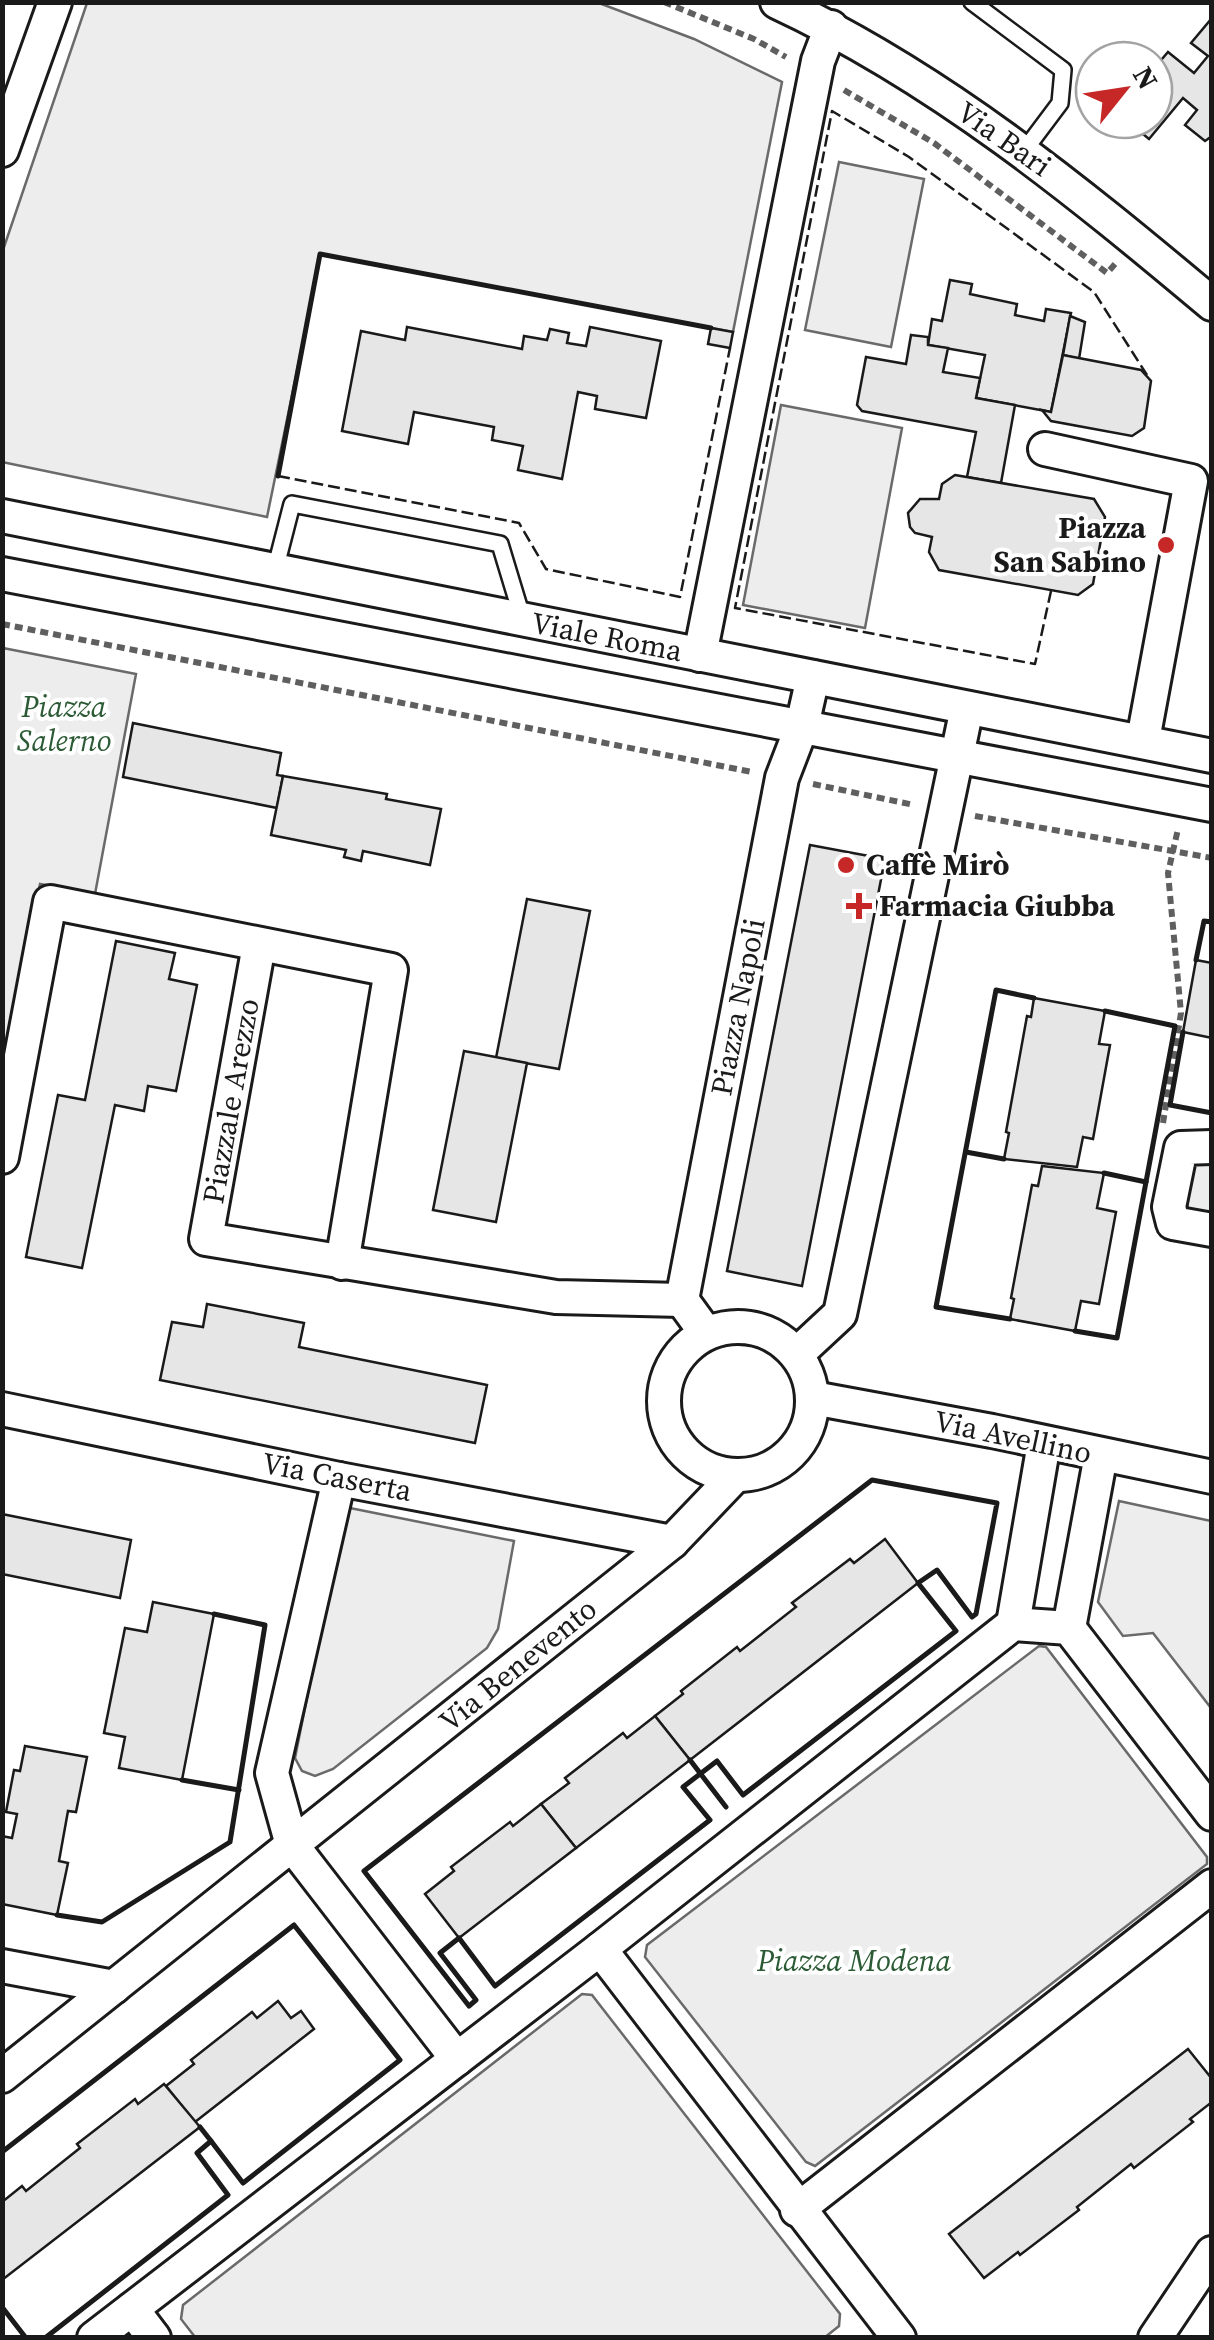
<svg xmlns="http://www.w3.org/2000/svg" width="1214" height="2340" font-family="'Source Serif 4',serif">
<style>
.green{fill:#ededed;stroke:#6a6a6a;stroke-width:2.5}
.building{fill:#e6e6e6;stroke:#1a1a1a;stroke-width:2.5}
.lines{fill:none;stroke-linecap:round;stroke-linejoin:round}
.service-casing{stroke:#1a1a1a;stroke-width:20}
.minor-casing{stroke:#1a1a1a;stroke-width:38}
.path{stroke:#5f5f5f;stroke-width:6;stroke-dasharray:8 5;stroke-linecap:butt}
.service{stroke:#fff;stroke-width:15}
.minor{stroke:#fff;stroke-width:32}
.fence{stroke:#1a1a1a;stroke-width:2.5;stroke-dasharray:12 5;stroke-linecap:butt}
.wall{stroke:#1a1a1a;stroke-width:5}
.poi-dot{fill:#c62828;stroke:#fff;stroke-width:4}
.labels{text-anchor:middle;stroke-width:8;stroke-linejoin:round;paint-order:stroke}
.street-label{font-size:30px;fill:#1a1a1a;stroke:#fff}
.poi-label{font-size:30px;font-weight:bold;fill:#1a1a1a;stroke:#fff;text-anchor:start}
.park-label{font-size:30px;font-style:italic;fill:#2b5a34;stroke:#fff}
</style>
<rect width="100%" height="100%" fill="#fff"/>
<g class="green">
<polygon points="87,3 599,3 694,39 782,82 733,332 321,254 267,517 2,462 3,250"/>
<polygon points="839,162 924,179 891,347 805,330"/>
<polygon points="781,405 902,428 865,628 743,605"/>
<polygon points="3,648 136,674 95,894 40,884 3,1081"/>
<polygon points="1211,1160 1211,1218 1190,1211 1187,1206 1193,1169 1197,1162"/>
<polygon points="1119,1501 1211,1521 1211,1708 1153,1633 1123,1636 1098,1602"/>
<polygon points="345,1507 514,1541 498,1629 487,1648 333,1769 315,1776 302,1771 295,1758"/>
<polygon points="1039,1646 1046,1647 1207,1857 1207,1864 815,2166 806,2162 645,1957 647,1945"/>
<polygon points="582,1994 592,1995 840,2314 839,2326 824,2338 195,2337 181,2319 183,2305"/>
</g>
<g class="building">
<polygon points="1212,18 1212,136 1205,141 1185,125 1197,110 1183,98 1149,139 1126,120 1154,120 1154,64 1156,66 1168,52 1194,73 1208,56 1191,43"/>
<polygon points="950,280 972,284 970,294 1017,304 1015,315 1044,321 1046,309 1071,313 1051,412 976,398 985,355 928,345 932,319 942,321"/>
<polygon points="1070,316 1085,322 1079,359 1063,355"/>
<polygon points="407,327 522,349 524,336 547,340 550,329 569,333 567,343 586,346 590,327 661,341 646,418 595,409 597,396 578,392 562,479 518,470 523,446 492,440 494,427 414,412 408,444 342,431 361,331 405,340"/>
<polygon points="711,328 733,332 730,348 708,344"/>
<polygon points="911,335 928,337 928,345 948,348 943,372 980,378 976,398 1015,405 1001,483 967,477 976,432 862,411 857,405 866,357 906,364"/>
<polygon points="1063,355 1141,370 1151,381 1144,428 1132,436 1051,421 1042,410 1051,412"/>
<polygon points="955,475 1094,499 1105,517 1093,584 1078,595 939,570 929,552 932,537 915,533 910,527 908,513 920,499 939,499 942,484"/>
<polygon points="133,723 281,753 277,775 283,776 277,808 123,777"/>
<polygon points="283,776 387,794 386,799 441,809 430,865 363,851 361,861 344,857 346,850 271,835"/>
<polygon points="810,845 885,859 802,1286 727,1271"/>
<polygon points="527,899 590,911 559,1069 496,1058"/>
<polygon points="116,941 175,953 169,979 197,985 176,1091 148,1086 144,1111 115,1105 82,1268 26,1257 58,1095 85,1100"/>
<polygon points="1196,960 1212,963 1212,1038 1183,1032"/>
<polygon points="1034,998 1105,1011 1099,1044 1110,1045 1093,1139 1083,1137 1077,1167 1004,1159 1009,1133 1006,1132 1027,1016 1031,1017"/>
<polygon points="464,1051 527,1063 496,1222 433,1210"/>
<polygon points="1042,1166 1104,1173 1097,1208 1116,1212 1099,1304 1081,1301 1075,1331 1010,1319 1014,1299 1011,1298 1032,1185 1038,1186"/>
<polygon points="207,1304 304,1323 299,1347 487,1385 475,1443 160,1380 172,1322 203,1327"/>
<polygon points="2,1514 131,1540 120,1598 2,1574"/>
<polygon points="885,1539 918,1583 690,1760 655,1716 683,1694 681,1691 737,1647 740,1651 796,1607 792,1603 850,1559 854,1563"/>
<polygon points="153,1602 214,1614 182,1780 119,1768 125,1737 104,1733 125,1628 147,1632"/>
<polygon points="655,1716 690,1760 576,1848 541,1804 569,1783 565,1778 623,1733 627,1738"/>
<polygon points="25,1746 87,1757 76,1812 68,1811 59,1861 68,1863 57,1915 2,1904 2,1836 12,1838 17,1814 6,1812 14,1770 20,1771"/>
<polygon points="541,1804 576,1848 459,1938 425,1894 454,1871 451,1867 510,1822 513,1826"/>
<polygon points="278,2001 291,2018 301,2011 314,2029 195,2122 166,2086 194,2064 191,2060 252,2012 257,2018"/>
<polygon points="1188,2049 1212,2079 1212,2102 1190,2119 1193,2122 1134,2168 1131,2164 1077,2207 1079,2210 1020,2255 1018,2252 984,2278 949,2234"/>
<polygon points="164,2084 200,2127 2,2280 2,2202 22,2186 26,2191 80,2148 77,2144 135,2099 138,2104"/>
</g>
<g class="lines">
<g class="service-casing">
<g id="service">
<polyline points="972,2 1063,70 1060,103 1024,151"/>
<polyline points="275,570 292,504 500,544 523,620"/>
</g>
</g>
<g class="minor-casing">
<g id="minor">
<path d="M777,2C938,77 1076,190 1212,304"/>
<polyline points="2,150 55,2"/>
<polyline points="1045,449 1191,481 1143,740"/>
<polyline points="2,516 1212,756"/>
<polyline points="2,574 1212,805"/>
<polyline points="700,655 818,61 831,27"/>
<polyline points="259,945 206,1239 556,1297 682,1300"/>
<polyline points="1212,1147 1181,1148 1169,1207 1173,1223 1212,1230"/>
<polyline points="2,1157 50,902 391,970 342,1263"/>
<circle cx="738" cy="1401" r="74"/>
<polyline points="706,1333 682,1300 782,778 802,726 813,677"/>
<polyline points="797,1354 840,1314 967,708"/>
<polyline points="813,1398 992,1431 1212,1477"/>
<polyline points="2,1409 339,1479 672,1542"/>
<polyline points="339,1479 272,1773 292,1845 457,2059"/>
<polyline points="1013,1624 1044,1443"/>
<polyline points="1069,1628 1101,1455"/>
<polyline points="600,1949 899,2338"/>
<polyline points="2,1966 114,1987"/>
<polyline points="2,2076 672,1542 735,1476"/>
<polyline points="797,2210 1212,1886"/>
<polyline points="132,2309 154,2338"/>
<polyline points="94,2338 600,1949 1013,1624 1069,1628 1212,1814"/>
<polyline points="1155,2338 1212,2253"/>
</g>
</g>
<g class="path">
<polyline points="664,2 754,39 786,57"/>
<polyline points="844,90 934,143 1107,273 1115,264"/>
<polyline points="2,624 752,772"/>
<polyline points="813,784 914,805"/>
<polyline points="975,816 1212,858"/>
<polyline points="1163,1123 1181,1013 1168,873 1178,829"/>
</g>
<use href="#service" class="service"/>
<use href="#minor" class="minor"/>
<g class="fence">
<polyline points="278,476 519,523 546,569 680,597 730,348"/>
<polyline points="1051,591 1035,664 735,608 832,111 909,157 1094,292 1147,375"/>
</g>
<g class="wall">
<polyline points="278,476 320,254 711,328"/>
<polyline points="1196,960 1204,921 1212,922"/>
<polyline points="1183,1032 1170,1105 1212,1113"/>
<polyline points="966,1152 1004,1159"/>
<polyline points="1104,1173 1146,1182"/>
<polyline points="1010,1319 936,1307 996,990 1034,998"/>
<polyline points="1075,1331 1117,1338 1175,1026 1105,1011"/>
<polygon points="872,1480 997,1503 976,1614 972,1617 937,1570 918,1583 956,1631 743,1795 717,1761 683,1787 710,1820 495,1986 459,1938 440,1953 476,2000 469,2006 364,1871"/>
<polyline points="690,1760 726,1807"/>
<polyline points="182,1780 239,1790"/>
<polyline points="57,1915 102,1922 230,1842 265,1625 214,1614"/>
<polyline points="2,2152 294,1925 400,2060 243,2183 211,2141"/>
<polyline points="2,2307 26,2338"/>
<polyline points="45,2338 228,2195 197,2153 211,2141 200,2127"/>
</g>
</g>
<g class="poi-dot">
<circle cx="1166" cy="545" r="10"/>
<circle cx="846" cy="865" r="10"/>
<path d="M854 891h10v10h10v10h-10v10h-10v-10h-10v-10h10z"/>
</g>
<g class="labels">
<g class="street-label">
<text transform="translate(1004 139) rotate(35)" y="10">Via Bari</text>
<text transform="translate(607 637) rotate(11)" y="10">Viale Roma</text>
<text transform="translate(738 1007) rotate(-79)" y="10">Piazza Napoli</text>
<text transform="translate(231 1101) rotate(-80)" y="10">Piazzale Arezzo</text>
<text transform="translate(1013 1437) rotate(12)" y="10">Via Avellino</text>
<text transform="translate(337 1477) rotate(11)" y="10">Via Caserta</text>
<text transform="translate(518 1665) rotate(-39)" y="10">Via Benevento</text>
</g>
<g class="poi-label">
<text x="1146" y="538" text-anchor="end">Piazza<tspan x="1146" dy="34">San Sabino</tspan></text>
<text x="866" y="875">Caffè Mirò</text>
<text x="879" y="916">Farmacia Giubba</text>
</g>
<g class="park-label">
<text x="64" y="717">Piazza<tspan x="64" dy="34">Salerno</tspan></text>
<text x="854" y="1971">Piazza Modena</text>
</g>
</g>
<rect width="1214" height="2340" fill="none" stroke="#1a1a1a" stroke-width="10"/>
<g transform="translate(1124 90) rotate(60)"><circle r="48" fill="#ffffff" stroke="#a3a3a3" stroke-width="2.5"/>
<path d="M0-8L18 38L0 25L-18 38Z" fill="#c62828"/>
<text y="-15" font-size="28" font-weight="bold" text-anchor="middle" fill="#1a1a1a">N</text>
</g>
</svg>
